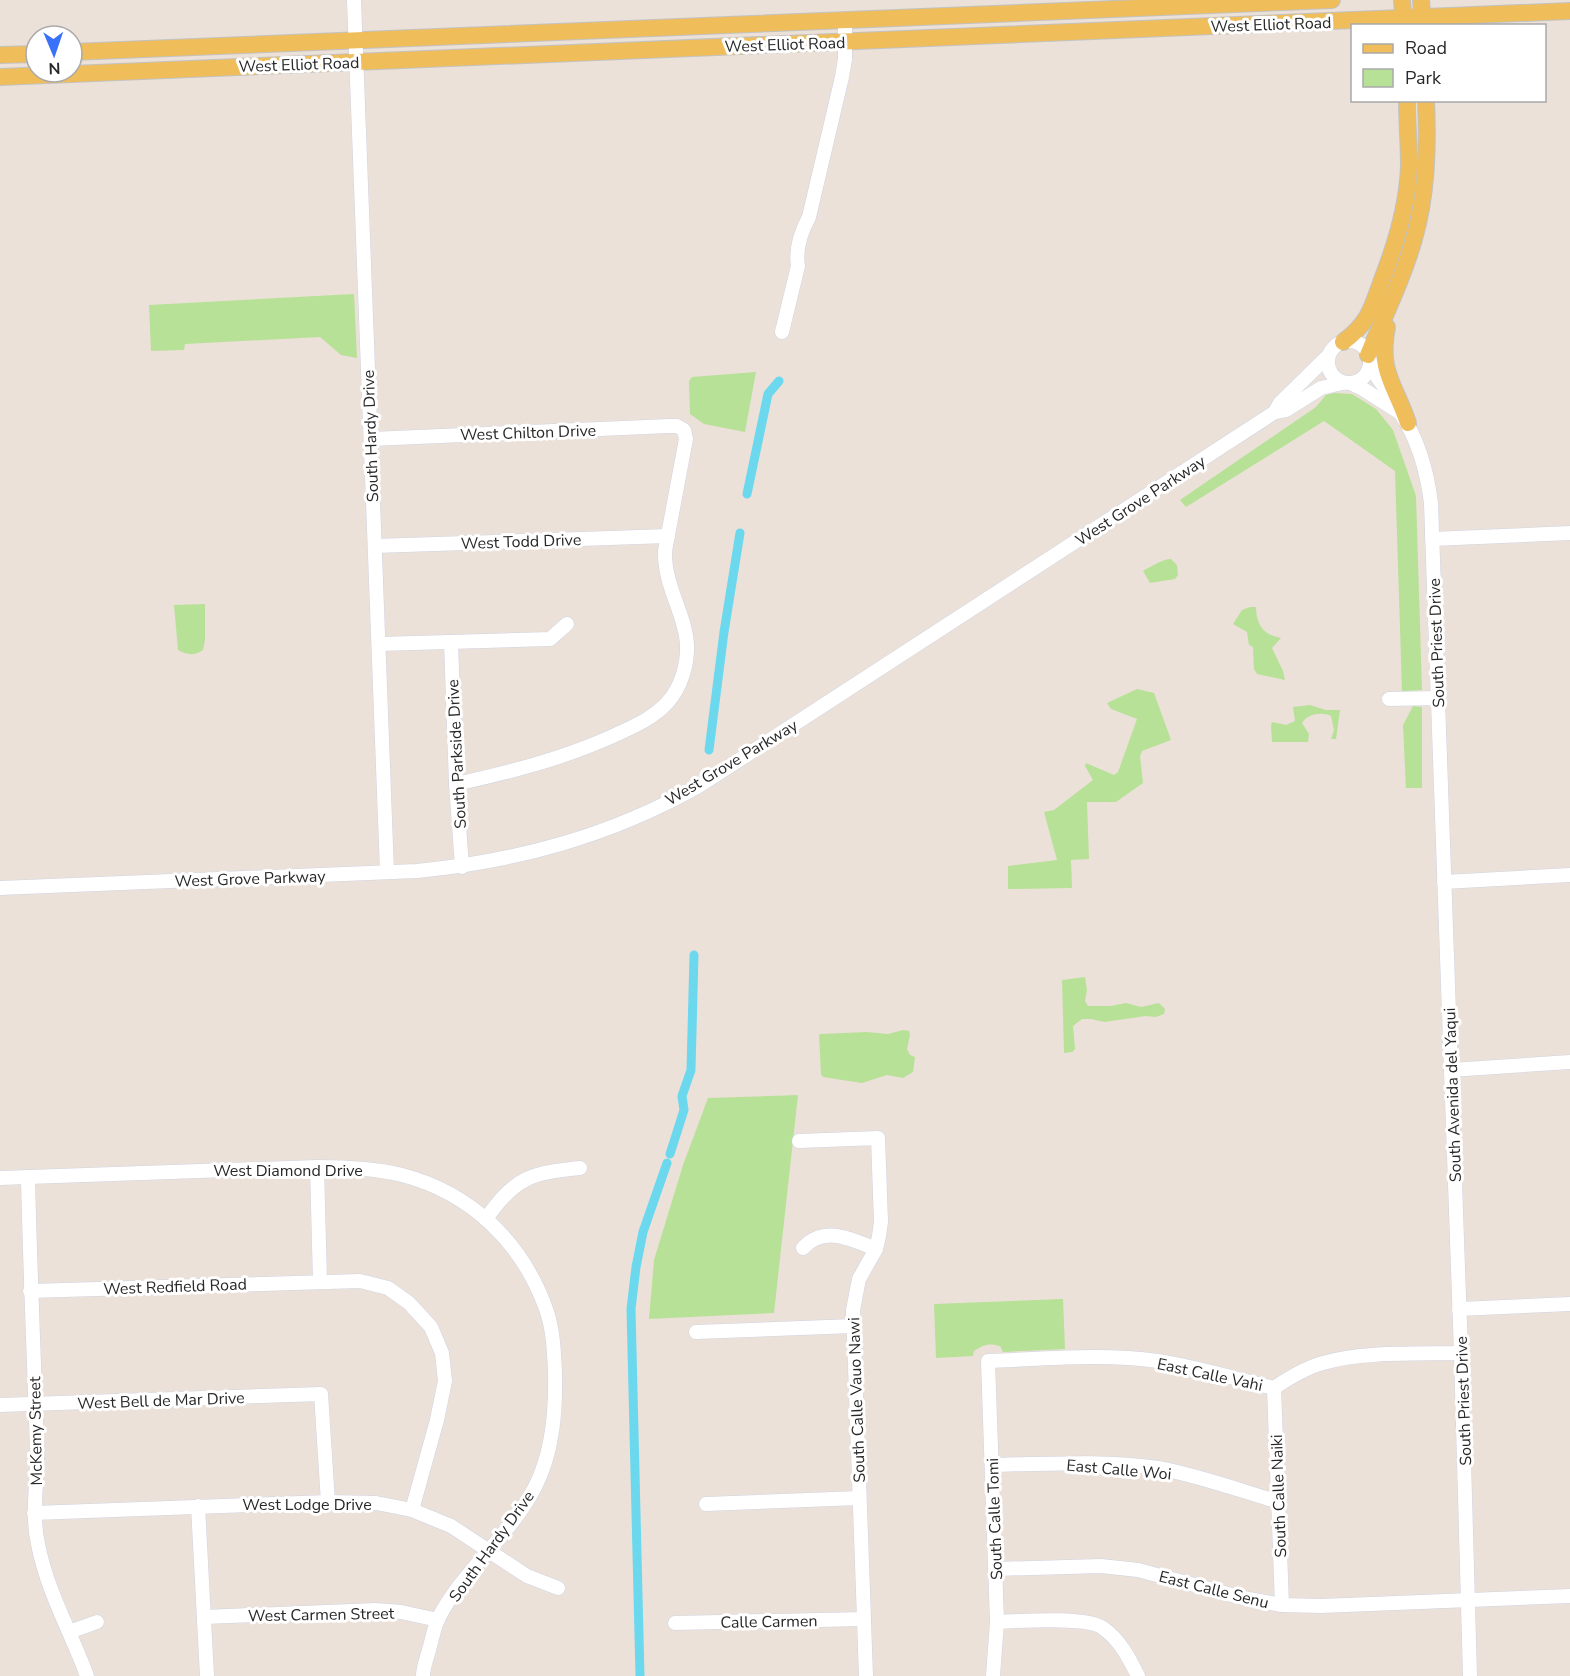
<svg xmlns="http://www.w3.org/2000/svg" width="1570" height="1676" font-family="'Nunito Sans',sans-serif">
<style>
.green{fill:#b7e196}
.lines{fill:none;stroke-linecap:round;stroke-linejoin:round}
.canal{stroke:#6cd8ed;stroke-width:9}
.minor-casing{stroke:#cfd4e1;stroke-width:15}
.major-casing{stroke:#c3c3c3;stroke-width:18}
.minor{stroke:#fff;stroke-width:14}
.major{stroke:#efbd5a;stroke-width:16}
.labels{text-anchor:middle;stroke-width:6;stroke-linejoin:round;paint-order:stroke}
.street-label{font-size:16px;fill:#282828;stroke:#fff}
</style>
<rect width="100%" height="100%" fill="#ebe1d9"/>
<g class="green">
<polygon points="354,294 357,358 341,355 320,337 185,344 184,350 151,351 149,305"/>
<polygon points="756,372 745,432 704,424 690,414 689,381 692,377"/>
<polygon points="1335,393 1352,394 1376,409 1393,430 1416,496 1422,690 1402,691 1395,471 1324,421 1186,507 1180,500 1316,407 1326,395"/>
<path d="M1171,559L1177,565L1178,575L1175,579L1150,583L1143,571C1150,567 1163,559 1171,559Z"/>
<path d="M205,604V640L203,650C195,656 186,655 178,650L174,605Z"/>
<path d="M1250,607H1256C1256,624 1263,635 1281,638L1272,648L1283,671L1285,680L1257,674L1254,669L1253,647L1249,645L1247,632L1233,624L1242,610Z"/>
<polygon points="1137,689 1154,693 1171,740 1142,751 1140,756 1143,783 1116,802 1087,802 1089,859 1071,860 1072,888 1008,889 1008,866 1057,860 1044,812 1054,810 1093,780 1085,766 1086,763 1114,775 1118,772 1137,719 1111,709 1107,703"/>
<path d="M1310,705L1326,710H1340L1336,739H1331L1334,730L1331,716C1322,712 1308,713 1302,723L1309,734L1308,742H1272L1271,725L1272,722L1286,725L1295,721L1293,707Z"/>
<polygon points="1413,706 1422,707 1422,788 1406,788 1403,725"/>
<polygon points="1085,977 1087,990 1085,1001 1088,1006 1111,1006 1126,1003 1141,1007 1159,1003 1165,1009 1164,1014 1156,1017 1146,1016 1104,1022 1091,1019 1082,1019 1073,1026 1075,1049 1072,1052 1064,1053 1062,980"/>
<polygon points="903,1030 909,1031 910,1035 907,1049 910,1055 915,1057 913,1072 903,1078 887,1075 862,1083 823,1077 821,1074 819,1035 821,1034 867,1032 888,1034"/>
<polygon points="798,1095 774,1313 649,1319 654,1260 683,1165 708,1098"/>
<path d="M1063,1299L1065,1349L1003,1352L1000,1346C990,1343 984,1344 974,1351L973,1356L936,1358L934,1304Z"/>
</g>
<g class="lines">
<g class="canal">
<polyline points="747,494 768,394 779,381"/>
<polyline points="709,750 724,632 740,533"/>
<polyline points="670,1154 684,1110 682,1096 691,1070 694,955"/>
<polyline points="640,1676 631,1309 636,1267 643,1232 667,1163"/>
</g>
<g class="minor-casing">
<g id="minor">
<polyline points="354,0 387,872"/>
<path d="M782,332L798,266C795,248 801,232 809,217L842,77L845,59V21"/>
<circle cx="1349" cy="362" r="21"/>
<path d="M1370,362C1377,381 1385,386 1395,401C1398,405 1398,410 1401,414C1419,441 1427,471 1431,503L1461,1353L1470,1676"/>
<polyline points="1350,383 1363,389 1399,412"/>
<polyline points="1275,412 1280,403 1328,356"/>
<path d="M371,439L669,426H677L684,430L686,439L665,551C664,586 685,613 687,644C688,664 681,688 667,703C652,719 632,727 613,736C562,759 510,772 456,784"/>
<polyline points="1432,539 1570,533"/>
<polyline points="375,546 668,536"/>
<polyline points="451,642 456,784 462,867"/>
<polyline points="379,644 550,639 567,624"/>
<polyline points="1389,699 1438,698"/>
<polyline points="1444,882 1570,875"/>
<path d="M0,888L417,871C518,861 610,836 699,786L1275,412L1286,410L1321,388L1342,383"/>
<polyline points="1451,1070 1570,1062"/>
<polyline points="799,1141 878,1138 881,1222 879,1236 876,1249 859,1279 853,1310 866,1676"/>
<polyline points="317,1167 320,1281"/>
<path d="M28,1177C30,1268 34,1358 37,1449C38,1481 31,1513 38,1544C47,1591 71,1632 87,1676"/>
<path d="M0,1178L317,1167C345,1167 374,1168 402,1175C471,1193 522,1242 546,1309C553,1328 554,1351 555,1372C556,1411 553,1452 535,1487C510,1536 463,1570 438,1619C434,1628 432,1640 429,1650C427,1658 423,1667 423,1676"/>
<path d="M486,1219C515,1177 531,1173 580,1168"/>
<path d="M803,1248C824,1225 851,1239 876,1249"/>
<polyline points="30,1291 360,1281 388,1288 409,1303 431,1327 442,1353 445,1381 437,1420 412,1510"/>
<polyline points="1459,1309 1570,1304"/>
<polyline points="696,1332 853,1326"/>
<polyline points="1274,1388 1282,1605"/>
<polyline points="0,1405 321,1394 328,1502"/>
<path d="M992,1465C1044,1464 1107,1460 1158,1468C1196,1475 1233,1488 1269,1499L1278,1500"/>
<polyline points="706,1504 859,1498"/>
<polyline points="198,1506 207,1676"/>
<polyline points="34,1513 328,1502 376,1503 412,1510 451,1526 527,1576 558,1588"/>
<polyline points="995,1569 1101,1566 1138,1570 1243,1598 1282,1605 1321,1606 1570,1596"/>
<polyline points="204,1617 375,1610 401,1612 438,1620"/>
<path d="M997,1622C1020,1621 1087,1616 1103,1628C1120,1640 1129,1658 1138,1676"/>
<polyline points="675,1623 864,1619"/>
<polyline points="69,1632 97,1622"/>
<path d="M993,1676L997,1622L988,1361C1045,1359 1102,1353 1158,1361C1197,1367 1236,1379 1274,1388C1290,1377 1305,1368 1323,1363C1362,1351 1420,1354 1461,1353"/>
</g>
</g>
<g class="major-casing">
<g id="major">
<polyline points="1402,0 1404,26"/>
<polyline points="1421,0 1423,26"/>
<polyline points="72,52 1332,0"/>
<polyline points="0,55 36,54"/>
<polyline points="0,77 1570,11"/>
<path d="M1387,327C1378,372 1395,384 1408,423"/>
<path d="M1343,342C1370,322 1372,307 1383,277C1397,241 1408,204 1409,165C1409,144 1407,122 1407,100"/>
<path d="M1368,355C1384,317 1403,278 1414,239C1427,194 1428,147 1426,100"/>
</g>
</g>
<use href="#minor" class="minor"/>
<use href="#major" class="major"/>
</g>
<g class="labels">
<g class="street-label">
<text transform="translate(1271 24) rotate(-2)" y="6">West Elliot Road</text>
<text transform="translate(785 44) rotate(-2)" y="6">West Elliot Road</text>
<text transform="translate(299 64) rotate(-2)" y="6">West Elliot Road</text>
<text transform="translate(528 432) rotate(-2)" y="6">West Chilton Drive</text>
<text transform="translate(370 436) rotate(-92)" y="6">South Hardy Drive</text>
<text transform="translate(1140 500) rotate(-33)" y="6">West Grove Parkway</text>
<text transform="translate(521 541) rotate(-2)" y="6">West Todd Drive</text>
<text transform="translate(1436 643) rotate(-92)" y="6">South Priest Drive</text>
<text transform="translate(456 754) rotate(-93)" y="6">South Parkside Drive</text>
<text transform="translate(731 762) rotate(-31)" y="6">West Grove Parkway</text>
<text transform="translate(250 878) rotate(-2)" y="6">West Grove Parkway</text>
<text transform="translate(1452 1095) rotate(-92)" y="6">South Avenida del Yaqui</text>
<text x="288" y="1176">West Diamond Drive</text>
<text transform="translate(175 1286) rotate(-2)" y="6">West Redfield Road</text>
<text transform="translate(1210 1374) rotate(12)" y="6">East Calle Vahi</text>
<text transform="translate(161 1400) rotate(-2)" y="6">West Bell de Mar Drive</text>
<text transform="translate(856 1400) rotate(-92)" y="6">South Calle Vauo Nawi</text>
<text transform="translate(1463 1401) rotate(-92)" y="6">South Priest Drive</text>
<text transform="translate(35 1431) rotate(-91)" y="6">McKemy Street</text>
<text transform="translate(1119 1469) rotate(5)" y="6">East Calle Woi</text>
<text transform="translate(1278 1496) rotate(-92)" y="6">South Calle Naiki</text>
<text x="307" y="1510">West Lodge Drive</text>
<text transform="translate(994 1519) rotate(-92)" y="6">South Calle Tomi</text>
<text transform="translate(491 1546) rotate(-54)" y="6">South Hardy Drive</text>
<text transform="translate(1214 1589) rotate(14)" y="6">East Calle Senu</text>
<text transform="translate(321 1614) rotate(-1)" y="6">West Carmen Street</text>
<text transform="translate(769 1621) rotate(-1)" y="6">Calle Carmen</text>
</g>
</g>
<rect x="1351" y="24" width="195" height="78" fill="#ffffff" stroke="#a9a9a9" stroke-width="1.5"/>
<rect x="1363" y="44" width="30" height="9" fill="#efbd5a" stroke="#a9a9a9" stroke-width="1.5"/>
<text x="1405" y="54" font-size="18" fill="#282828">Road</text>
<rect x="1363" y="69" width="30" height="18" fill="#b7e196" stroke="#a9a9a9" stroke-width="1.5"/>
<text x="1405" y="84" font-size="18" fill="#282828">Park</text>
<g transform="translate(54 54) rotate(178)"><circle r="28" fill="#ffffff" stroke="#a9a9a9" stroke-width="1.5"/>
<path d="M0-4.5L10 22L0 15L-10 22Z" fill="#3971f8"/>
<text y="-9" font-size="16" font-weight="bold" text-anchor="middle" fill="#282828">N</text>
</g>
</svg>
